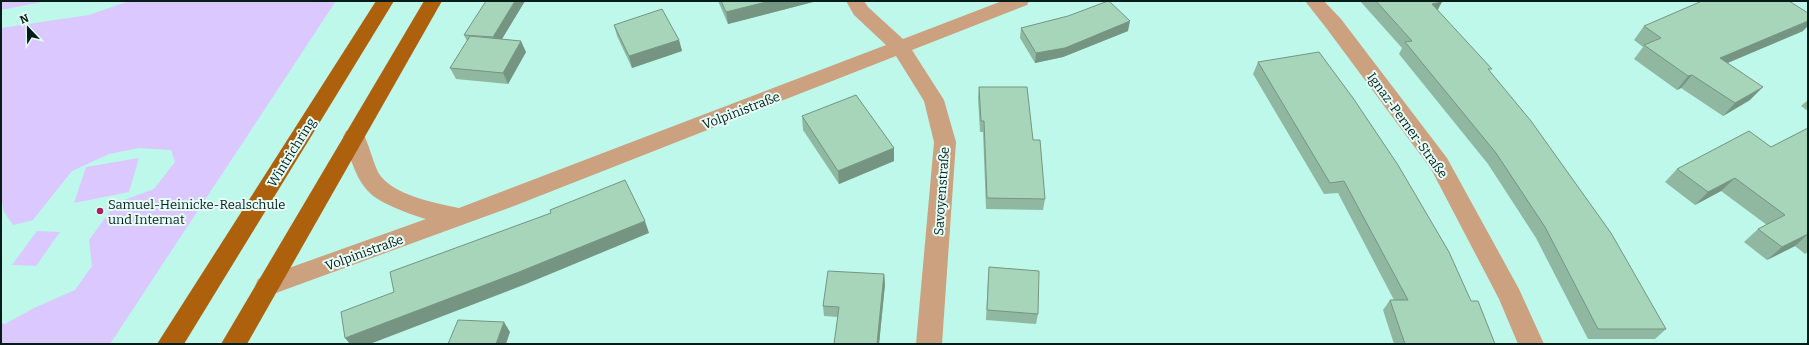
<svg xmlns="http://www.w3.org/2000/svg" width="1809" height="345" font-family="Bitter,serif">
<style>
.green{fill:#dac8ff}
.lines{fill:none;stroke-linecap:round;stroke-linejoin:round}
.minor{fill:#cca180;fill-rule:evenodd}
.major{fill:#ad610d;fill-rule:evenodd}
.wall{fill:#90b7a0}
.shaded-wall{fill:#759582}
.building{fill:#a7d5ba;stroke:#759582}
.poi-dot{fill:#aa1e5e;stroke:#e6fdf7;stroke-width:1.5}
.labels{text-anchor:middle;stroke-width:4;stroke-linejoin:round;paint-order:stroke}
.street-label{font-size:13px;fill:#061c18;stroke:#e6fdf7}
.poi-label{font-size:13px;fill:#061c18;stroke:#e6fdf7;text-anchor:start}
</style>
<rect width="100%" height="100%" fill="#bef8eb"/>
<g class="green">
<polygon points="1,1 47,1 1,10"/>
<polygon points="129,1 336,1 110,344 1,344 1,323 5,324 34,308 75,290 92,266 89,240 116,203 154,189 175,162 171,150 139,148 109,154 72,171 33,220 13,225 4,212 1,199 1,28 89,15"/>
<polygon points="139,158 129,192 74,203 86,167"/>
<polygon points="37,231 60,232 36,266 12,265"/>
</g>
<g class="lines">
<g class="minor">
<path d="M846,1H864L868,7L903,39L1002,1H1029L1027,5L912,50L944,100L956,142L942,344H916L934,142L924,101L896,56L514,206L276,293L267,296L258,293L255,286L258,279L426,219C412,215 379,203 370,193C355,179 350,155 343,137L346,131L354,129L362,131C369,144 372,159 378,172C391,195 435,203 459,208L886,45L854,15Z"/>
<polygon points="1305,1 1324,1 1341,19 1447,158 1519,289 1544,344 1518,344 1499,299 1431,169 1327,29"/>
</g>
<g class="major">
<polygon points="376,1 394,1 184,344 157,344"/>
<polygon points="424,1 442,1 247,344 221,344"/>
</g>
</g>
<g class="wall">
<polygon points="525,1 502,39 526,52 508,84 456,79 450,68 467,41 464,35"/>
<polygon points="718,1 817,1 728,24"/>
<polygon points="1360,1 1441,1 1437,10 1490,72 1666,329 1655,339 1588,339 1536,238 1488,164 1399,54 1402,48"/>
<polygon points="614,25 679,40 682,51 632,68 617,36"/>
<polygon points="1644,26 1803,31 1728,63 1750,100 1723,116 1681,88 1677,90 1634,59 1643,47 1634,40"/>
<polygon points="1021,28 1128,31 1063,57 1035,63 1020,38"/>
<polygon points="1258,62 1471,301 1495,344 1394,344 1383,310 1390,300 1394,300 1338,193 1324,194 1253,74"/>
<polygon points="979,87 1033,140 1045,199 1043,210 986,209 983,132 980,132 978,98"/>
<polygon points="1808,100 1808,111 1801,106"/>
<polygon points="802,116 894,148 894,161 839,184 803,130"/>
<polygon points="1808,128 1808,252 1805,254 1795,246 1767,260 1744,242 1758,229 1767,225 1721,191 1695,205 1665,182 1677,169 1771,147"/>
<polygon points="989,267 1038,314 1036,324 986,320 988,277"/>
<polygon points="884,274 885,284 879,344 834,344 838,317 824,316 823,306"/>
</g>
<g class="shaded-wall">
<polygon points="515,1 525,1 497,47 493,37"/>
<polygon points="770,1 817,1 728,24 726,12"/>
<polygon points="1442,2 1436,13 1432,4"/>
<polygon points="1130,21 1128,31 1063,57 1035,63 1036,53"/>
<polygon points="1808,21 1808,26 1803,31 1708,71 1720,58"/>
<polygon points="679,40 682,51 632,68 629,56"/>
<polygon points="521,41 526,52 508,84 503,73"/>
<polygon points="1692,75 1681,88 1677,90 1688,76"/>
<polygon points="1763,87 1750,100 1723,116 1735,103"/>
<polygon points="894,148 894,161 839,184 838,171"/>
<polygon points="1735,178 1721,191 1695,205 1708,192"/>
<polygon points="645,221 649,233 526,284 370,344 350,344 345,338"/>
<polygon points="1808,234 1795,246 1767,260 1782,247"/>
<polygon points="884,274 885,284 879,344 877,344"/>
<polygon points="504,322 510,332 506,344 496,344"/>
</g>
<g class="building">
<polygon points="486,1 515,1 493,37 464,35"/>
<polygon points="721,1 770,1 726,12"/>
<polygon points="1108,1 1109,1 1130,21 1065,48 1036,53 1021,28 1068,16"/>
<polygon points="1376,1 1441,1 1442,2 1432,4 1492,69 1488,69 1531,121 1611,233 1666,329 1598,329 1545,227 1496,153 1405,42 1412,41"/>
<polygon points="1702,1 1789,1 1808,13 1808,21 1720,58 1763,87 1735,103 1692,75 1688,76 1644,45 1661,38 1644,26"/>
<polygon points="662,9 679,40 629,56 614,25"/>
<polygon points="470,36 521,41 503,73 450,68"/>
<polygon points="1319,52 1353,98 1398,165 1449,252 1471,301 1478,301 1495,344 1405,344 1390,300 1408,300 1344,181 1330,183 1258,62"/>
<polygon points="979,87 1027,87 1033,140 1040,140 1045,199 987,198 984,121 981,121"/>
<polygon points="856,95 894,148 838,171 802,116"/>
<polygon points="1808,128 1808,234 1782,247 1758,229 1785,215 1735,178 1708,192 1677,169 1749,131 1771,147"/>
<polygon points="625,180 645,221 519,272 345,338 341,312 394,292 390,272 551,213 550,210"/>
<polygon points="989,267 1039,271 1038,314 987,310"/>
<polygon points="828,271 884,274 877,344 834,344 839,307 823,306"/>
<polygon points="458,320 504,322 496,344 448,344"/>
</g>
<circle class="poi-dot" cx="100" cy="211" r="4"/>
<g class="labels">
<g class="street-label">
<text transform="translate(741 110) rotate(-21)" y="5">Volpinistraße</text>
<text transform="translate(1408 125) rotate(54)" y="5">Ignaz-Perner-Straße</text>
<text transform="translate(291 152) rotate(-58)" y="5">Wintrichring</text>
<text transform="translate(941 191) rotate(-86)" y="5">Savoyenstraße</text>
<text transform="translate(364 252) rotate(-20)" y="5">Volpinistraße</text>
</g>
<g class="poi-label">
<text x="108" y="209">Samuel-Heinicke-Realschule<tspan x="108" dy="15">und Internat</tspan></text>
</g>
</g>
<rect width="1809" height="345" fill="none" stroke="#061c18" stroke-width="4"/>
<g transform="translate(28 28) rotate(338)" stroke="#e6fdf7" stroke-width="3" paint-order="stroke">
<path d="M0-3L7 15L0 10L-7 15Z" fill="#061c18"/>
<text y="-6" font-size="11" font-weight="bold" text-anchor="middle" fill="#061c18">N</text>
</g>
</svg>
